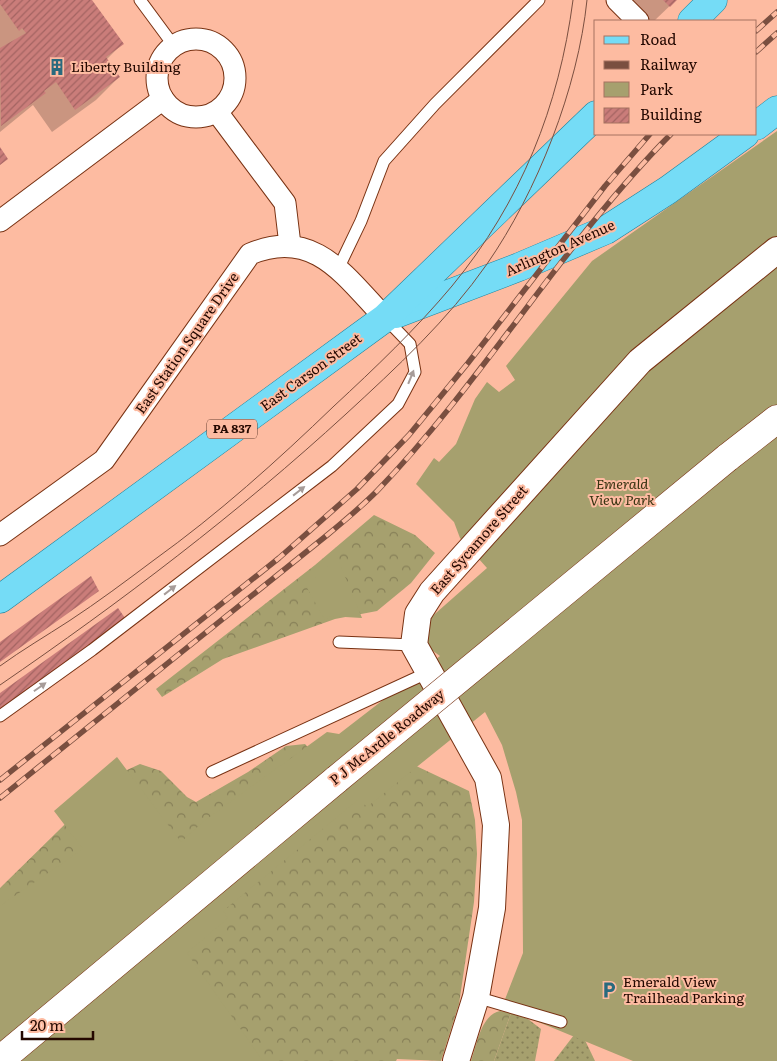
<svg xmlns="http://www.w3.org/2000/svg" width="777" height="1061" font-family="Literata,serif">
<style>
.grass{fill:url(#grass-dots)}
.forest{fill:url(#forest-crowns)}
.park{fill:#a6a06e}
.shadow{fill:#0003}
.building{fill:url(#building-hatch)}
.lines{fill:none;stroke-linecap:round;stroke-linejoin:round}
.service-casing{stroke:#783213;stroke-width:13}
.minor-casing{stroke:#783213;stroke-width:23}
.tertiary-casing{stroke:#783213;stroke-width:28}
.secondary-casing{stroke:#783213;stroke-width:29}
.primary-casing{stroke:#1d829c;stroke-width:29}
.service{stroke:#fff;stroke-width:11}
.minor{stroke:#fff;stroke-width:21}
.tertiary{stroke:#fff;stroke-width:26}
.secondary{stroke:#fff;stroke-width:28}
.primary{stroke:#75dcf6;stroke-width:28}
.tram{stroke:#7a4f40;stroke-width:1}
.rail-casing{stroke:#7a4f40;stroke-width:5.5}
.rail{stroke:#fdbba1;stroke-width:4;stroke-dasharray:11;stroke-linecap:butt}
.secondary-bridge-casing{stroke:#783213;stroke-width:29;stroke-linecap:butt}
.secondary-bridge{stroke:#fff;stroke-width:28}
.oneway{fill:#a79c99}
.labels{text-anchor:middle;stroke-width:4;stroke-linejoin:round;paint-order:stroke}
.shield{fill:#fdbba1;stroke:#653e30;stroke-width:1}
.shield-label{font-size:12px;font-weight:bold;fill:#240800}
.poi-label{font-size:14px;fill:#240800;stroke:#fdbba1;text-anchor:start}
.street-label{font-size:14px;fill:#240800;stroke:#fdbba1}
.park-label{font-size:14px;font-style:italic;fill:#383412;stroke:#fdbba1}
</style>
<defs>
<pattern id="grass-dots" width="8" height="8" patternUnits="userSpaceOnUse" patternTransform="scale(1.25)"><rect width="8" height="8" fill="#a6a06e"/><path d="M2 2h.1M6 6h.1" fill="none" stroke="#878058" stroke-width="1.8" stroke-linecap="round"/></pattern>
<pattern id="forest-crowns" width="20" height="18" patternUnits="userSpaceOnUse" patternTransform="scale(1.25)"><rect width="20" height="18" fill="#a6a06e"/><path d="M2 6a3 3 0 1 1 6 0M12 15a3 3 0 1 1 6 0" fill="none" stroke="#878058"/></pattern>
<pattern id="building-hatch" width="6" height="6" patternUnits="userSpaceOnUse" patternTransform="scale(1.25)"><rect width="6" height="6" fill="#ca7d7a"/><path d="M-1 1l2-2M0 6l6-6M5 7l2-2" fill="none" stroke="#a46462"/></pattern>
</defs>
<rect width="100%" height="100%" fill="#fdbba1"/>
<g class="grass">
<polygon points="511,1013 528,1019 541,1029 535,1061 494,1061"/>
<polygon points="574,1035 583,1036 595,1061 554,1061"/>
</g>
<g class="forest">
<polygon points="374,515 415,535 435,553 411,583 377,611 335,619 223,659 162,697 156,689 315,565"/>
<polygon points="305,744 353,797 412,764 469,791 475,820 477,854 474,902 459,1004 441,1061 397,1059 396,1061 0,1061 0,888 114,776 140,764 161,771 187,797 196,802 248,772 286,746"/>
<path d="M500,1011L511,1013L494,1061H471C477,1044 481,1015 500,1011Z"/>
</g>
<g class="park">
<polygon points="777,131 777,1061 633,1061 502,1007 523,953 522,820 516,792 502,745 485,712 367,807 359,799 223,911 228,918 187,953 263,1061 0,1061 0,906 83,849 54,811 117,757 181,842 204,821 327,732 339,734 440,656 411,635 487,568 460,538 454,522 416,484 434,458 439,462 456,444 475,399 487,382 499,392 515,380 506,366 592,261"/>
<polygon points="337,557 362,618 328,616 326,622 306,586"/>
</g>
<g class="shadow">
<polygon points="0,0 90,0 122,44 106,60 119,77 96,100 52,132 33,105 0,132"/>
<polygon points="629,0 676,0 654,21 650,21"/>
</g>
<g class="building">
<polygon points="0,0 92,0 124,44 106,57 120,77 75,110 56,82 44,91 46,93 1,126 0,48 26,33 22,28 19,31 0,4"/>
<polygon points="663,0 677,0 670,7"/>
<polygon points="0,147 8,159 0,165"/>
<polygon points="91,576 99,591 0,662 0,642"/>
<polygon points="118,608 125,618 0,713 0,693"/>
</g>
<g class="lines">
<g class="service-casing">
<g id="service">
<polyline points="140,0 174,46"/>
<polyline points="338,269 361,221 384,161 435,104 539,0"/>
<polyline points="339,642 414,645"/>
<polyline points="0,716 92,650 332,466 398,404 415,372 410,344 385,318"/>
<polyline points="212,772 429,672"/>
<polyline points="476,997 561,1022"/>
</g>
</g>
<g class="minor-casing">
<g id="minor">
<polyline points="617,0 638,21"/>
<circle cx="196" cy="78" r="39"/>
<polyline points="217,112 285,203 290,245"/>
<polyline points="0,221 163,99"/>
<path d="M0,535L104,460L250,254C314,227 345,276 385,318"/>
</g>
</g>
<g class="tertiary-casing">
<polyline id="tertiary" points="456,1061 476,997 492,908 496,825 488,778 414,645 418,614 432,592 640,361 777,250"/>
</g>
<g class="secondary-casing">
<g id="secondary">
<polyline points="727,458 777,419"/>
<polyline points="0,1060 337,779"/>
</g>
</g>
<g class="primary-casing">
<g id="primary">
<polyline points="692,21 713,0"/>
<polyline points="756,126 777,110"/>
<polyline points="396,314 519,267 606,230 668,190 745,134"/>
<polyline points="0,599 385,318 596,115"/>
</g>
</g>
<use href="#service" class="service"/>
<use href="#minor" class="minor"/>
<use href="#tertiary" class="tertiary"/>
<use href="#secondary" class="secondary"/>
<use href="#primary" class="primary"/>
<g class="tram">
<path d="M0,666C22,650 46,636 69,621C98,602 126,581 154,560C218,514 277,461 334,406C375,368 416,329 452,286C521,202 559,107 573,0"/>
<path d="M0,685C121,602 238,513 346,414C396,368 448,320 487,264C537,192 578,88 587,0"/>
</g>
<g class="rail-casing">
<g id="rail">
<polyline points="756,31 777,12"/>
<polyline points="756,52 777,33"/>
<polyline points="0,780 279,558 357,489 409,435 468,363 605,186 650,134"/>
<path d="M0,798L326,536C343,522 361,507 377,491C484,380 562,244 671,134"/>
</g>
</g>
<use href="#rail" class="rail"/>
<g class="secondary-bridge-casing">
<polyline id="secondary-bridge" points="337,779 727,458"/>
</g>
<use href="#secondary-bridge" class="secondary-bridge"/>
</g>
<defs><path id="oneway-solid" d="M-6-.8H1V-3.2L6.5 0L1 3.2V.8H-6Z" transform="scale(1.25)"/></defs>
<g class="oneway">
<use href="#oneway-solid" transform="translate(411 377) rotate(-68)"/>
<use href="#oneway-solid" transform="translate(299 491) rotate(-38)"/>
<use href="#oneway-solid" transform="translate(170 590) rotate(-38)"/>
<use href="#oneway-solid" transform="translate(40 687) rotate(-35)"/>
</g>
<defs>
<g id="building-bare" transform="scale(1.35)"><path d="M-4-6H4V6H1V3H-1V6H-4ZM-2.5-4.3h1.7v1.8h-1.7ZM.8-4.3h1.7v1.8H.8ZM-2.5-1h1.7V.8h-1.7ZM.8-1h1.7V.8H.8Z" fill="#296a7e" stroke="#fdbba1" stroke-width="2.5" paint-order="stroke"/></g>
<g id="parking-bare" transform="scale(1.35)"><path d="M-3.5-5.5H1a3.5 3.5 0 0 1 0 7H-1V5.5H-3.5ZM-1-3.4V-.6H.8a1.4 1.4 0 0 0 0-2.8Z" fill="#296a7e" stroke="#fdbba1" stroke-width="2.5" paint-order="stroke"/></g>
</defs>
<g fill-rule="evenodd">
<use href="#building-bare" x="57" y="67"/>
<use href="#parking-bare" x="609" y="990"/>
</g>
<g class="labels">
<rect class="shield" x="207" y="419.5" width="50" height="19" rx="4"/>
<g class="shield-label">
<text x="232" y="433">PA 837</text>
</g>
<g class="poi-label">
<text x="71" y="72">Liberty Building</text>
<text x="623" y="987">Emerald View<tspan x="623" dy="16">Trailhead Parking</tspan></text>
</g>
<g class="street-label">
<text transform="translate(560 248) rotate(-24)" y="5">Arlington Avenue</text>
<text transform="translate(187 343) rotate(-55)" y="5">East Station Square Drive</text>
<text transform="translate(311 372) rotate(-36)" y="5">East Carson Street</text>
<text transform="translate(479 540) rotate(-49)" y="5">East Sycamore Street</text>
<text transform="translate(387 737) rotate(-39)" y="5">P J McArdle Roadway</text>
</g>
<g class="park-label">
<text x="622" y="489">Emerald<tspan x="622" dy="16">View Park</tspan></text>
</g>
</g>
<rect x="594" y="20" width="162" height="115" fill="#fdbba1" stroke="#a67361"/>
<rect x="604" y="36" width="25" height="8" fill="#75dcf6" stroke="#a67361"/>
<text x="640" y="45" font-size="15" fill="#240800">Road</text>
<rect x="604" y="61" width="25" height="8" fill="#7a4f40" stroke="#a67361"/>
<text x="640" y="70" font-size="15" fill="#240800">Railway</text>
<rect x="604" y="82" width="25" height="15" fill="#a6a06e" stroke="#a67361"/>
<text x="640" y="95" font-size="15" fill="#240800">Park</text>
<rect x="604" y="108" width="25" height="15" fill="url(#building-hatch)" stroke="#a67361"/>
<text x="640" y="120" font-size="15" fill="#240800">Building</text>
<path d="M22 1031v8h71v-8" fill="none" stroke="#240800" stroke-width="2.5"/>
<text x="30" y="1031" font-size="15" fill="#240800" stroke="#fdbba1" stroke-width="4" paint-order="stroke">20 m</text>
</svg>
